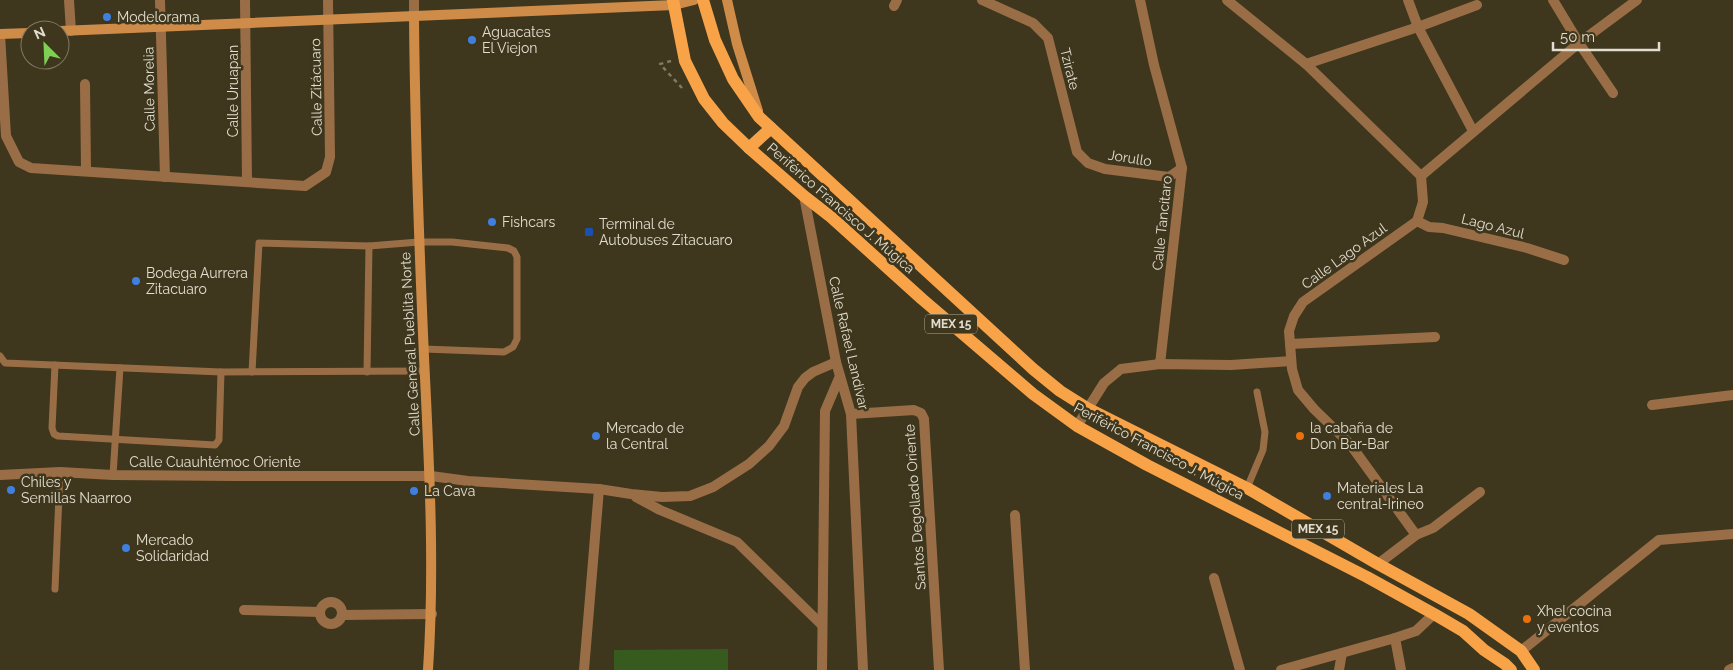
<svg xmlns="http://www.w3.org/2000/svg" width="1733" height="670" font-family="Raleway,sans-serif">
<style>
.green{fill:#375a1f}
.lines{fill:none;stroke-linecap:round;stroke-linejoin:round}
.path{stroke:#807964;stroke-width:2.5;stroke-dasharray:4 4;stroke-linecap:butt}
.lane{stroke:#996e46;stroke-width:7}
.street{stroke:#996e46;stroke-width:10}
.secondary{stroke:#cf8c49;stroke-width:10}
.primary{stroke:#f9a348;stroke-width:12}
.shop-dot{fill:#3f7fe0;stroke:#3e361d;stroke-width:2}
.transit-dot{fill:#1a4fb4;stroke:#3e361d;stroke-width:2}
.food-dot{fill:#e8710a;stroke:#3e361d;stroke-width:2}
.labels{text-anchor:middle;stroke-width:5;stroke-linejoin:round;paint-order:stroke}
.shield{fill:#3e361d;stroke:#b1ab99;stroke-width:1}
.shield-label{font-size:12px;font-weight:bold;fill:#e2ddce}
.poi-label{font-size:14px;fill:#e2ddce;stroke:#3e361d;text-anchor:start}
.street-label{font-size:14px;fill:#e2ddce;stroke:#3e361d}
</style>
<rect width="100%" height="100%" fill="#3e361d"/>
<polygon class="green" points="728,649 728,670 614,670 614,650"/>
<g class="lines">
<polyline class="path" points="671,61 660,64 682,88"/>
<g class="lane">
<polyline points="0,356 5,363 221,372 425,371"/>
<polyline points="55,365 52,428 54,434 58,436 215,445 219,440 221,372"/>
<polyline points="252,372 259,243 369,246 419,242 452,242 508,248 514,251 517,257 517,339 513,347 504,352 424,349"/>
<polyline points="367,372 369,246"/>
<polyline points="113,475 120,368"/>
<polyline points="1247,488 1263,450 1265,432 1257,392"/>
<polyline points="55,589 60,472"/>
</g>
<g class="street">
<polyline points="69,0 71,31"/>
<polyline points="160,0 165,177"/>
<polyline points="245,0 247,182"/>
<polyline points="414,0 414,17"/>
<polyline points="982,0 1033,23 1048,38 1077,152 1088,163 1105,169 1169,177 1182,168"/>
<polyline points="1140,0 1154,65 1182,168 1160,364"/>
<polyline points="1227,0 1306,64 1421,176 1423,202 1417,221 1303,302 1294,316 1289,331 1292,369 1298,390 1314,409 1350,444 1416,535"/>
<polyline points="1408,0 1418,27 1473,131"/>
<polyline points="1553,0 1579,43 1613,93"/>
<polyline points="894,6 897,0"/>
<polyline points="0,34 6,136 19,162 31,168 305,186 326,172 330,157 328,0"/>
<polyline points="1306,64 1418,27 1477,5"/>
<polyline points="85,84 86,171"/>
<polyline points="1421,176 1579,43 1637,0"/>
<polyline points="804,196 836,362 851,414 863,670"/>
<polyline points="1417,221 1429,227 1443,228 1527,248 1564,260"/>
<polyline points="1290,344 1435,337"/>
<polyline points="1652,405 1733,395"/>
<polyline points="851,414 914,410 921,413 924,419 939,670"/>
<polyline points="1077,426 1104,383 1121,369 1160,364 1231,365 1291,361"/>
<polyline points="0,475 60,472 113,475 234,476 431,476 468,481 599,489 631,494 662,497 690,496 713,487 749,464 769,446 784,426 798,387 805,378 813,372 836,362"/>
<polyline points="636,497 660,510 737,542 822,625"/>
<polyline points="1015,515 1025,670"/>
<polyline points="1378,564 1416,535 1433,528 1480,492"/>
<polyline points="1214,578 1240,670"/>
<circle cx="331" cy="613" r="11"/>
<polyline points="244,610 320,612"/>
<polyline points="342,615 432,614"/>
<polyline points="1395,638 1401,670"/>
<polyline points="1521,651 1659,540 1733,534"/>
<polyline points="584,670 599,489"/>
<polyline points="822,670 825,411 840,376"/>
<polyline points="1281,670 1395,638 1416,631 1434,614"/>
<polyline points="1339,670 1342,653"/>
<polyline points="1729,670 1733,668"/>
</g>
<g class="secondary">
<polyline points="727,0 737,44 758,111"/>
<path d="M414,17C415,130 419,243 424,357C429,461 435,565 428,670"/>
<polyline points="60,31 674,5 694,0"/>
<polyline points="0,34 30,33"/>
</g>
<g class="primary">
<polyline points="673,0 685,61 704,99 723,123 749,148 804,196 831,217 922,299 1033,394 1077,426 1147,465 1367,577 1434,614 1463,631 1484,650 1505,664 1511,670"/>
<polyline points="703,0 715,40 733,79 759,117 1033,369 1060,391 1087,408 1247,488 1378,564 1469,614 1521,651 1534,670"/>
<polyline points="749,148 771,128"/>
</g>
</g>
<g class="shop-dot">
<circle cx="107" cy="17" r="5"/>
<circle cx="472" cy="40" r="5"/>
<circle cx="492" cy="222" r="5"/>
<circle cx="136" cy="281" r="5"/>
<circle cx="596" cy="436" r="5"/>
<circle cx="11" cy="490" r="5"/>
<circle cx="414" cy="491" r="5"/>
<circle cx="1327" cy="496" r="5"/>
<circle cx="126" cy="548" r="5"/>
</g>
<rect class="transit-dot" x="584" y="227" width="10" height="10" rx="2.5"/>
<g class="food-dot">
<circle cx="1300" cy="436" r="5"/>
<circle cx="1527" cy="619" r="5"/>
</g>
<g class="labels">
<g class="shield">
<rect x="925" y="314.5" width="52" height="19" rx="4"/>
<rect x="1292" y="519.5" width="52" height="19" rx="4"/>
</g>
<g class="shield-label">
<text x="951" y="328">MEX 15</text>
<text x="1318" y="533">MEX 15</text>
</g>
<g class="poi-label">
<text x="117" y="22">Modelorama</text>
<text x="482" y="37">Aguacates<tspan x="482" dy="16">El Viejon</tspan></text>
<text x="502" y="227">Fishcars</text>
<text x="599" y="229">Terminal de<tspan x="599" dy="16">Autobuses Zitacuaro</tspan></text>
<text x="146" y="278">Bodega Aurrera<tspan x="146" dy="16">Zitacuaro</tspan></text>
<text x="606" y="433">Mercado de<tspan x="606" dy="16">la Central</tspan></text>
<text x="1310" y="433">la cabaña de<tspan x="1310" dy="16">Don Bar-Bar</tspan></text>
<text x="21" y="487">Chiles y<tspan x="21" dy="16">Semillas Naarroo</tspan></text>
<text x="1337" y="493">Materiales La<tspan x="1337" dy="16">central-Irineo</tspan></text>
<text x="424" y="496">La Cava</text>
<text x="136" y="545">Mercado<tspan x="136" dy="16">Solidaridad</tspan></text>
<text x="1537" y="616">Xhel cocina<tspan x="1537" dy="16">y eventos</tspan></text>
</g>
<g class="street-label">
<text transform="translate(1070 69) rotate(76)" y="5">Tzirate</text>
<text transform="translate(316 87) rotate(-91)" y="5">Calle Zitácuaro</text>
<text transform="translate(149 89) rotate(-91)" y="5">Calle Morelia</text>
<text transform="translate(233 91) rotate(-90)" y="5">Calle Uruapan</text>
<text transform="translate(1130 158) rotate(9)" y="5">Jorullo</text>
<text transform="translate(841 208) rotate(41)" y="5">Periférico Francisco J. Múgica</text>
<text transform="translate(1162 223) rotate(-84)" y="5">Calle Tancítaro</text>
<text transform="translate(1493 226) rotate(14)" y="5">Lago Azul</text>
<text transform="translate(1344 256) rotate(-36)" y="5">Calle Lago Azul</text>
<text transform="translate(849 343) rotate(77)" y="5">Calle Rafael Landívar</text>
<text transform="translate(410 344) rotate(-93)" y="5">Calle General Pueblita Norte</text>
<text transform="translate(1159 451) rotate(28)" y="5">Periférico Francisco J. Múgica</text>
<text x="215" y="467">Calle Cuauhtémoc Oriente</text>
<text transform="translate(915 507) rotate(-94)" y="5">Santos Degollado Oriente</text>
</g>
</g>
<g transform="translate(45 45) rotate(336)"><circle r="24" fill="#3e361d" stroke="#807964"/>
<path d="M0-4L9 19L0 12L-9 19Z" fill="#7ed153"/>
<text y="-8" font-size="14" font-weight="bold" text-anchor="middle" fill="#e2ddce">N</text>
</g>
<path d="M1553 42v8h106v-8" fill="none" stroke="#e2ddce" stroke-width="2.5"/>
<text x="1560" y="42" font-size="15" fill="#e2ddce" stroke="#3e361d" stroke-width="4" paint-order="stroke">50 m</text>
</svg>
